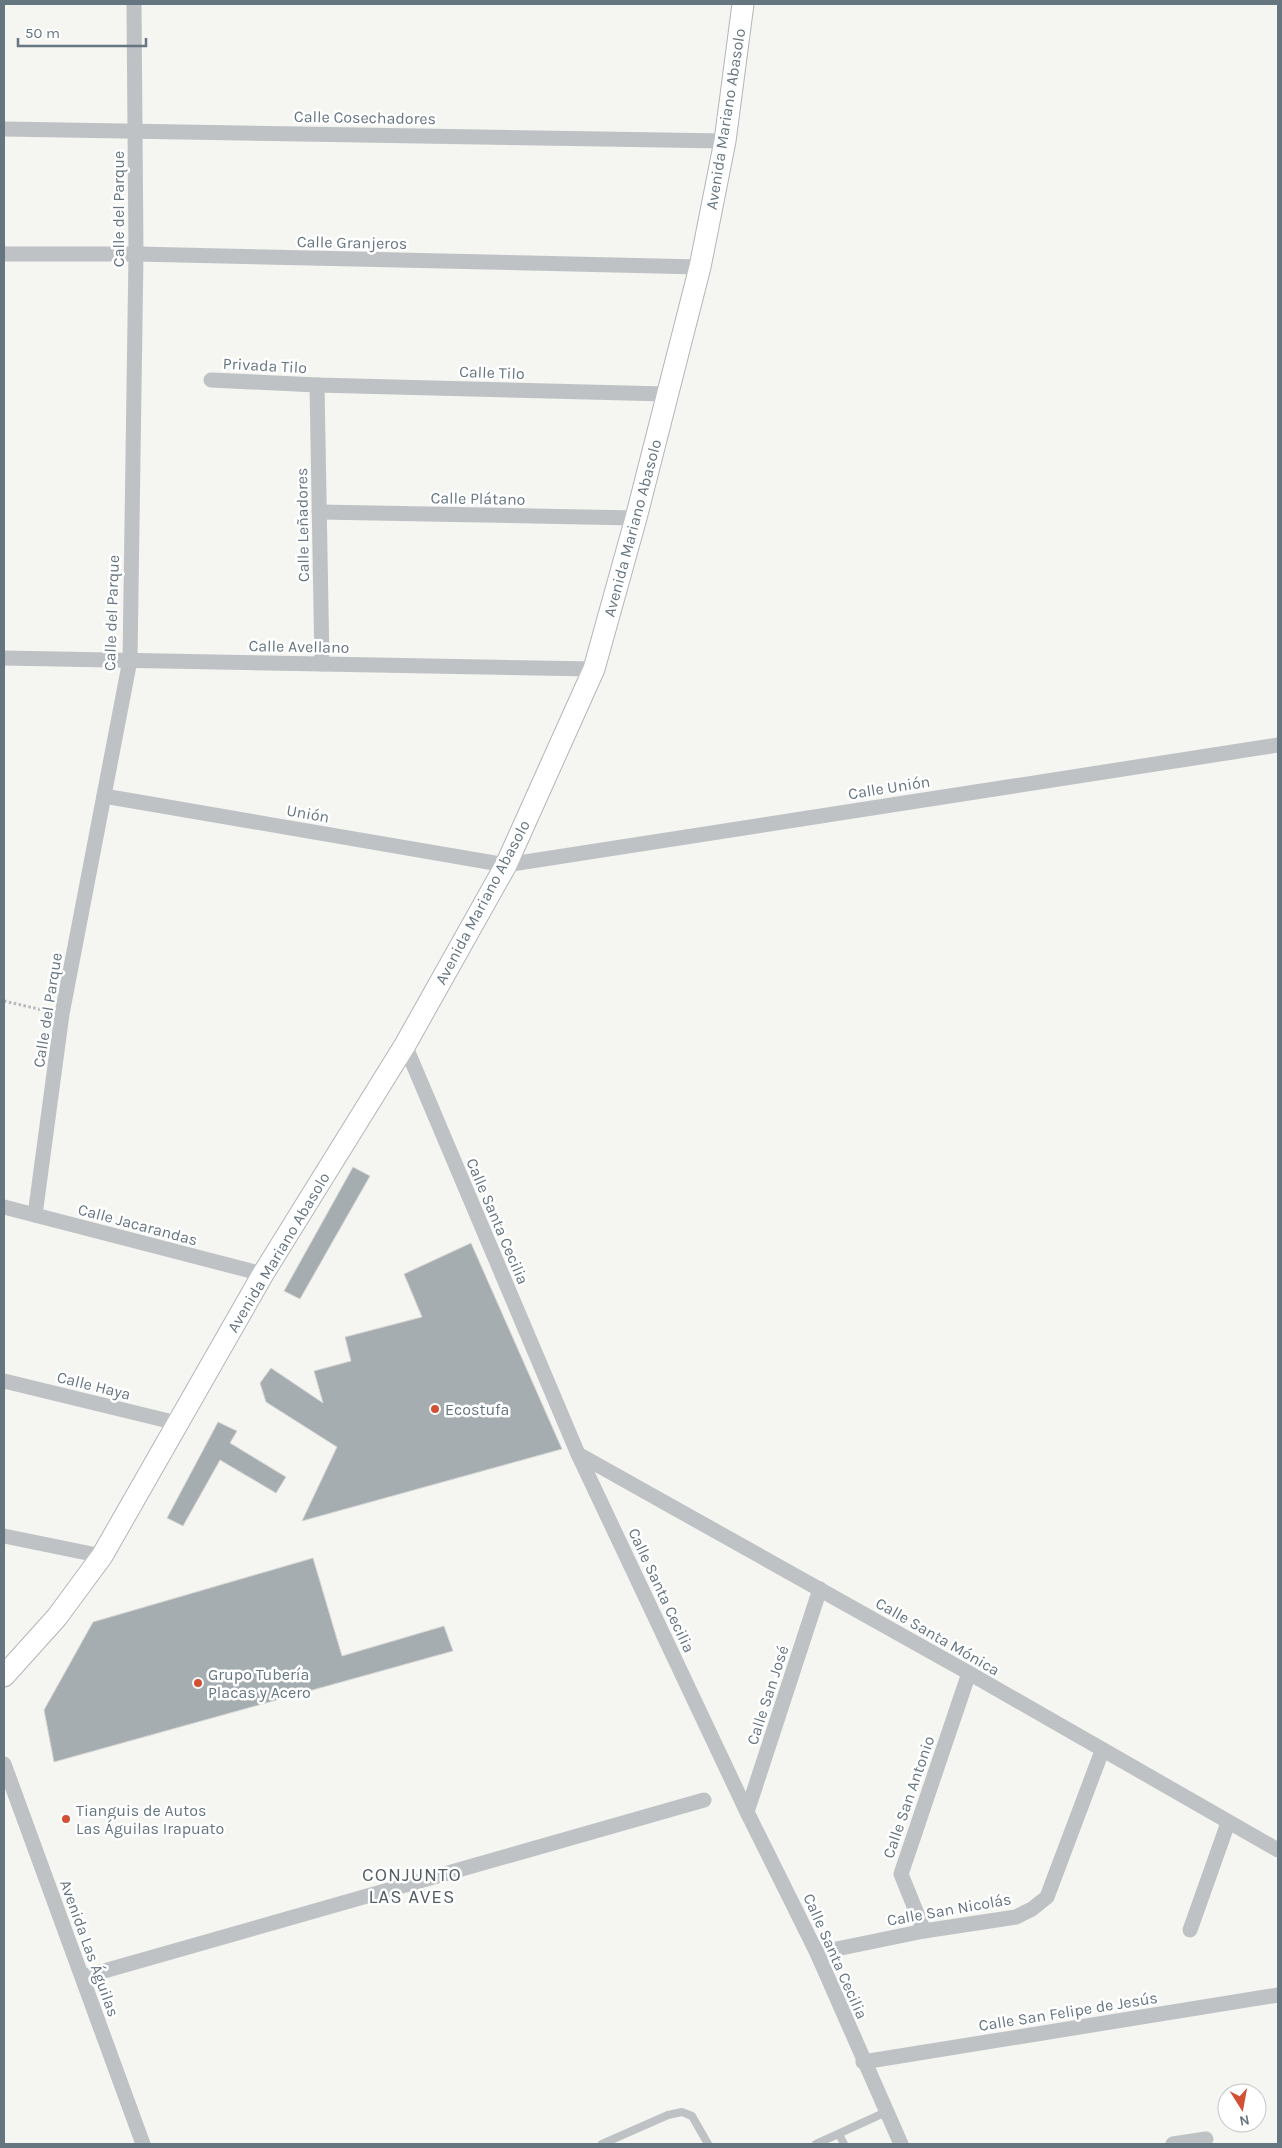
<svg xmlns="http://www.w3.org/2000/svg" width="1282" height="2148" font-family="Karla,sans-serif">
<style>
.building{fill:#a5adb1;stroke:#d6d6d4}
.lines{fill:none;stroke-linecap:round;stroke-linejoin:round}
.secondary-casing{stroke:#b1b6b9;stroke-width:23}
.path{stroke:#b8bbbd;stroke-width:3;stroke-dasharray:2.5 2.5;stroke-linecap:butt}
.lane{stroke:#bec2c5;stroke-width:8}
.street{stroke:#bec2c5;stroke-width:15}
.secondary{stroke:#fff;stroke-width:21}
.poi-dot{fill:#d25134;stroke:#fff;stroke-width:2}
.labels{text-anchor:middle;stroke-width:5;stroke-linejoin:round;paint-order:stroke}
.street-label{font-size:16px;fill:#667680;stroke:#fff}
.poi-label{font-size:16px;fill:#667680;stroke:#fff;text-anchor:start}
.quarter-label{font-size:19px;letter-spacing:1px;fill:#545e65;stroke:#fff}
</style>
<rect width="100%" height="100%" fill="#f5f5f1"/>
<g class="building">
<polygon points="353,1167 370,1176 300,1299 284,1291"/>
<polygon points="471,1243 562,1449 302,1521 337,1447 266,1402 260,1383 271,1368 323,1403 314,1371 351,1361 345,1337 422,1317 404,1274"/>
<polygon points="218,1422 237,1431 230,1443 286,1477 276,1493 220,1460 183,1526 167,1518"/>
<polygon points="313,1558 342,1656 444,1626 453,1651 54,1762 44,1710 93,1622"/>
</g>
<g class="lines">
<g class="secondary-casing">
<polyline id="secondary" points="4,1676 57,1617 102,1556 263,1274 405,1045 506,865 594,669 636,518 700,267 725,141 743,4"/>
</g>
<polyline class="path" points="4,1001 47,1011"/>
<g class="lane">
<polyline points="839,2134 844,2144"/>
<polyline points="602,2144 668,2115 682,2112 692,2116 708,2144"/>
<polyline points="816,2144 886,2112"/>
</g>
<g class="street">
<polyline points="4,129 725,141"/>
<polyline points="4,254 136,254 700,267"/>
<polyline points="211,380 317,385 666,394"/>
<polyline points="317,385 322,664"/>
<polyline points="319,512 636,518"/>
<polyline points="4,658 594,669"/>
<polyline points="104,796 506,865 1278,745"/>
<polyline points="405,1045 578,1454 747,1812 817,1953 901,2144"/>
<polyline points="4,1207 263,1274"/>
<polyline points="35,1215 62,1014 130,660 136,254 134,4"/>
<polyline points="4,1381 177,1423"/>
<polyline points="578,1454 969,1673 1278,1850"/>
<polyline points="4,1536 102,1556"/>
<polyline points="4,1764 143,2144"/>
<polyline points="747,1812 820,1589"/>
<polyline points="1190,1930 1228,1823"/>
<polyline points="924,1931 901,1874 969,1673"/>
<polyline points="817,1953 924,1931 1016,1917 1032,1909 1047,1897 1102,1751"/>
<polyline points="83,1977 704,1800"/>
<polyline points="863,2062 1278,1995"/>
<polyline points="1173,2144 1206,2139"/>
</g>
<use href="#secondary" class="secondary"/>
</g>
<g class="poi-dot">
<circle cx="435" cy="1409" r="5"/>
<circle cx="198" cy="1683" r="5"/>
<circle cx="66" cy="1819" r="5"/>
</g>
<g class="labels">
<g class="street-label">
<text transform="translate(365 117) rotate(1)" y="6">Calle Cosechadores</text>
<text transform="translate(725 119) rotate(-81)" y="6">Avenida Mariano Abasolo</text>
<text transform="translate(118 209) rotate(-90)" y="6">Calle del Parque</text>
<text transform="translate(352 242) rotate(1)" y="6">Calle Granjeros</text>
<text transform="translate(265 365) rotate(3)" y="6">Privada Tilo</text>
<text transform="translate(492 372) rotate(2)" y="6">Calle Tilo</text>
<text transform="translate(478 498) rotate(1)" y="6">Calle Plátano</text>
<text transform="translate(302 525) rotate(-91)" y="6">Calle Leñadores</text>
<text transform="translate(632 528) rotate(-75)" y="6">Avenida Mariano Abasolo</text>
<text transform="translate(111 613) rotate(-88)" y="6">Calle del Parque</text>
<text transform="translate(299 646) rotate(1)" y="6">Calle Avellano</text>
<text transform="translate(889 787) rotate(-9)" y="6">Calle Unión</text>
<text transform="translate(308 813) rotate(10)" y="6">Unión</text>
<text transform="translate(482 902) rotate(-62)" y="6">Avenida Mariano Abasolo</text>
<text transform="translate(47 1010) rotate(-81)" y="6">Calle del Parque</text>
<text transform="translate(498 1221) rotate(67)" y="6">Calle Santa Cecilia</text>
<text transform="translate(138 1224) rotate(15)" y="6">Calle Jacarandas</text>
<text transform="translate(278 1252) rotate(-59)" y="6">Avenida Mariano Abasolo</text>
<text transform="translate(94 1385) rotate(14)" y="6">Calle Haya</text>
<text transform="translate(662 1590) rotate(65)" y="6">Calle Santa Cecilia</text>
<text transform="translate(938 1636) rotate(30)" y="6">Calle Santa Mónica</text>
<text transform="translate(767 1695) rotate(-72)" y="6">Calle San José</text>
<text transform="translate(908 1797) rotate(-71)" y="6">Calle San Antonio</text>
<text transform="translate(949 1909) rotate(-10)" y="6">Calle San Nicolás</text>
<text transform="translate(90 1948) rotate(70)" y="6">Avenida Las Águilas</text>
<text transform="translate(836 1956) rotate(66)" y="6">Calle Santa Cecilia</text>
<text transform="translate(1068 2011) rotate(-9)" y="6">Calle San Felipe de Jesús</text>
</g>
<g class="poi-label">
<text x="445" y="1415">Ecostufa</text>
<text x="208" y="1680">Grupo Tubería<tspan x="208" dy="18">Placas y Acero</tspan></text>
<text x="76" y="1816">Tianguis de Autos<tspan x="76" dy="18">Las Águilas Irapuato</tspan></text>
</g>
<g class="quarter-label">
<text x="412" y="1881">CONJUNTO<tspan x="412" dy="22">LAS AVES</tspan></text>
</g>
</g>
<rect width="1282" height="2148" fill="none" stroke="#667680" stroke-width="10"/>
<g transform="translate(1242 2108) rotate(169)"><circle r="24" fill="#ffffff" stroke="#c2c8cc"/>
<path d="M0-4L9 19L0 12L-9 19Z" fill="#d25134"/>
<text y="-8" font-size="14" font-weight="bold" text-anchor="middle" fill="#667680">N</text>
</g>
<path d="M18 38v8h128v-8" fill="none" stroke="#667680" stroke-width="2.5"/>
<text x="25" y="38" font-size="15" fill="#667680" stroke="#ffffff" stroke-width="4" paint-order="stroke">50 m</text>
</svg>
